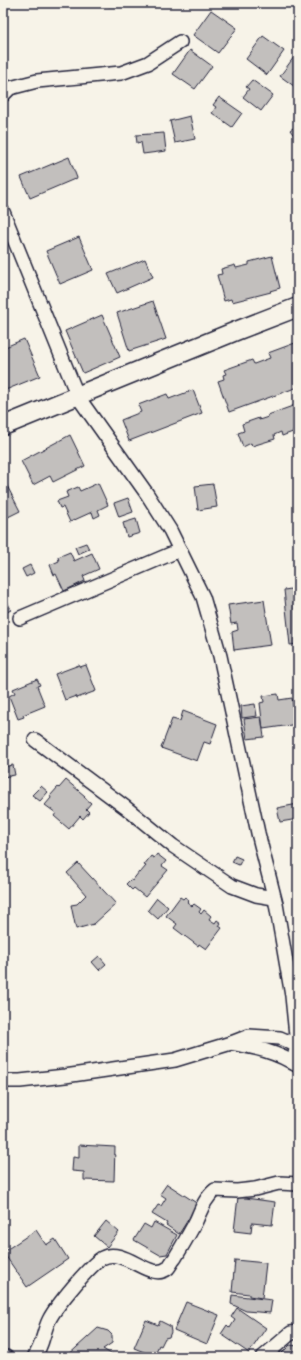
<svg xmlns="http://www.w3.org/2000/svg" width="301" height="1360" font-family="Sriracha,sans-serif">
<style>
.building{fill:#c2bfbd;stroke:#22223b}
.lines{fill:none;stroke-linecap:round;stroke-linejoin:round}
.minor-casing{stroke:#22223b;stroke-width:16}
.secondary-casing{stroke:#22223b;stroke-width:21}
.minor{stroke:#f7f3e8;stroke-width:13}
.secondary{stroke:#f7f3e8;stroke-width:18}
</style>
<rect width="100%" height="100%" fill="#f7f3e8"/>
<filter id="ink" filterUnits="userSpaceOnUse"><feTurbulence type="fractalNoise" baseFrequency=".025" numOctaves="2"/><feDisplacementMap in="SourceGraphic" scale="8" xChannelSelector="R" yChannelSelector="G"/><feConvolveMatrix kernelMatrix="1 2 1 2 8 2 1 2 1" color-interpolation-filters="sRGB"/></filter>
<g filter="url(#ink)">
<g class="building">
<rect x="109" y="3" width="30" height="3"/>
<polygon points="211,10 237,28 218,53 193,35"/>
<polygon points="263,36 284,51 267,75 246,59"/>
<polygon points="190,50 212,66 195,89 173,74"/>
<polygon points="294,57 298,60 298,89 280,76"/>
<polygon points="252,80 273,95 261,111 243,97 249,89 246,87"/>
<polygon points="219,97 242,113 232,127 212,113 216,107 213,105"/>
<polygon points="190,116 195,139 175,143 170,121"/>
<polygon points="298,125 298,141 290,130"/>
<polygon points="164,133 166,151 143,154 141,142 137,143 136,135"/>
<polygon points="69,157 77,178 30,198 21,177"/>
<polygon points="79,237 93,270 60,284 46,251"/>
<polygon points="272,256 280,288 270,291 271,292 232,302 231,299 224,301 217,275 222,274 221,269 235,265 236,268 249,265 249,262"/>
<polygon points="145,259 153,277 117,293 108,274"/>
<polygon points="153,301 166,339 129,351 117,313"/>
<polygon points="102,315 120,357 83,373 65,331"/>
<polygon points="24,339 40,376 3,391 3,348"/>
<polygon points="295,343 298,348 298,387 229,412 218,381 224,379 223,375 226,374 224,370 252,360 254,364 270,358 268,353"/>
<polygon points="193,390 202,413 129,441 121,420 141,412 138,405 167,394 169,399"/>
<polygon points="298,404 298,430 282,436 281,432 274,435 275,439 252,446 251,443 243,447 238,433 244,431 242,424 259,418 259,420 268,417 268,415"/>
<polygon points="70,435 85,466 53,482 50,476 33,485 21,461"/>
<polygon points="3,478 20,511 8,517 7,515 3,517"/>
<polygon points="98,483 108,505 98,510 100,515 94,518 92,512 70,522 63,507 60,508 57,501 68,497 66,492 78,487 80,491"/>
<polygon points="213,484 217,507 198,510 195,486"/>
<polygon points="128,498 133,512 119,517 114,503"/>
<polygon points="136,519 140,533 127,537 123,523"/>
<polygon points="86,543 89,549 78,554 75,547"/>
<polygon points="70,552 74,561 92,553 99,569 83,576 85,581 64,591 56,574 54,575 50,565 59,561 58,557"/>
<polygon points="30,565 34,573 26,577 22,569"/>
<polygon points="298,588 298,644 290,645 284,590"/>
<polygon points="3,591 11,610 5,613 7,616 3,618"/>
<polygon points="264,600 271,645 234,650 232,632 238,630 237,623 231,624 228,605"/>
<polygon points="79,665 80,667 86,665 96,691 77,698 76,696 65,700 55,674"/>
<polygon points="37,679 40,685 37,686 45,706 23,715 24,717 18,719 9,696 15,693 13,689"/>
<polygon points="278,694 279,700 292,698 294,711 297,711 298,724 263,729 260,703 264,702 263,696"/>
<polygon points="255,704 257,716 242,718 241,706"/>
<polygon points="183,711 217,724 210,744 204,742 197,761 161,748 172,719 180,721"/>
<polygon points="261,717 264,737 247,739 244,719"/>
<polygon points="13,765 15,775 3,777 3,767"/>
<polygon points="66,780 85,796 84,797 91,803 86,809 89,812 83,819 80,816 69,829 54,816 56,813 45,805 51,798 50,796 58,787 59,788"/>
<polygon points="41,786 48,792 40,801 32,795"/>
<polygon points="298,804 298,819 280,822 277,808"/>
<polygon points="157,854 166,861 162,866 168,870 145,897 134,888 132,890 126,884 130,880 132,881 139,872 140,873 146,866 144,865 151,856 154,858"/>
<polygon points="235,856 242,859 239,865 232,862"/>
<polygon points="78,863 116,904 94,924 76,929 71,905 77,904 86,895 67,873"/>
<polygon points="180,897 183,899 185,897 189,900 187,902 192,906 194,904 201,909 199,912 201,914 204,910 211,916 209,919 215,923 217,920 221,923 219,926 222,928 206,949 199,944 198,946 174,928 177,924 166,916"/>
<polygon points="157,898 168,907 158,919 148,910"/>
<polygon points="99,956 106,964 99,970 92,962"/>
<polygon points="79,1145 115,1147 114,1181 84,1180 84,1172 72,1171 73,1157 79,1158"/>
<polygon points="167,1184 198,1204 179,1234 166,1225 167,1223 152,1214 158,1205 161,1206 166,1198 160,1194"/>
<polygon points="238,1197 275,1202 272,1225 252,1223 251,1233 234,1231"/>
<polygon points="106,1221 119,1232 107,1247 94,1236"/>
<polygon points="154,1222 177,1235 167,1254 160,1255 134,1240 144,1224 151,1228"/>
<polygon points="36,1230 46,1245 55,1239 68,1259 27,1287 3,1252"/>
<polygon points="296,1254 298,1254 298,1280 295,1280"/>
<polygon points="235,1260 266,1263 262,1298 249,1296 249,1294 232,1292"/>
<polygon points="232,1295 272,1300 270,1313 246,1311 231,1304"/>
<polygon points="186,1302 219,1315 207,1344 174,1330"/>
<polygon points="237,1308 266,1328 249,1353 221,1334 227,1325 230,1328 235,1320 231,1317"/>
<polygon points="146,1320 158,1325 160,1321 170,1326 171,1332 169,1337 165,1338 161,1346 159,1345 154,1356 134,1348"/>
<polygon points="98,1328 108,1331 112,1335 112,1343 103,1349 116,1357 66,1357"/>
<polygon points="290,1345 298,1346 298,1357 278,1357"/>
</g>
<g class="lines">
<g class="minor-casing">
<g id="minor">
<polyline points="3,95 10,88 37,81 121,73 148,63 180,42"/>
<polyline points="3,212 78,397 147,494 170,530 203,597 220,656 258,833 276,904 292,996 297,1045 293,1063"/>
<polyline points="20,618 180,550"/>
<polyline points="35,740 125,807 173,846 232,886 256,895 274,898"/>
<path d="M231,1043C254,1047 278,1052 298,1066"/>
<polyline points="3,1081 20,1081 65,1076 175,1060 231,1043 249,1036 280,1038 298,1046"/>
<polyline points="3,1357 6,1357"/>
<path d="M34,1357C43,1346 43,1332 49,1320C56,1306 89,1266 102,1258C125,1246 150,1283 168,1268C170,1266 172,1261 175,1258C182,1246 190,1233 196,1221C201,1210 205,1198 215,1190L237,1191L255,1189L279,1183L298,1184"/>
<polyline points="263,1357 291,1333 298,1332"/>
</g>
</g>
<g class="secondary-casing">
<polyline id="secondary" points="3,426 236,331 298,307"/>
</g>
<use href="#minor" class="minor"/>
<use href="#secondary" class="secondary"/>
</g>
</g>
<rect width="301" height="1360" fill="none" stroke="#f7f3e8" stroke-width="16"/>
<rect x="8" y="8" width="285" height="1344" fill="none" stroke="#22223b" stroke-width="1.5" filter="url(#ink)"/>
</svg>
